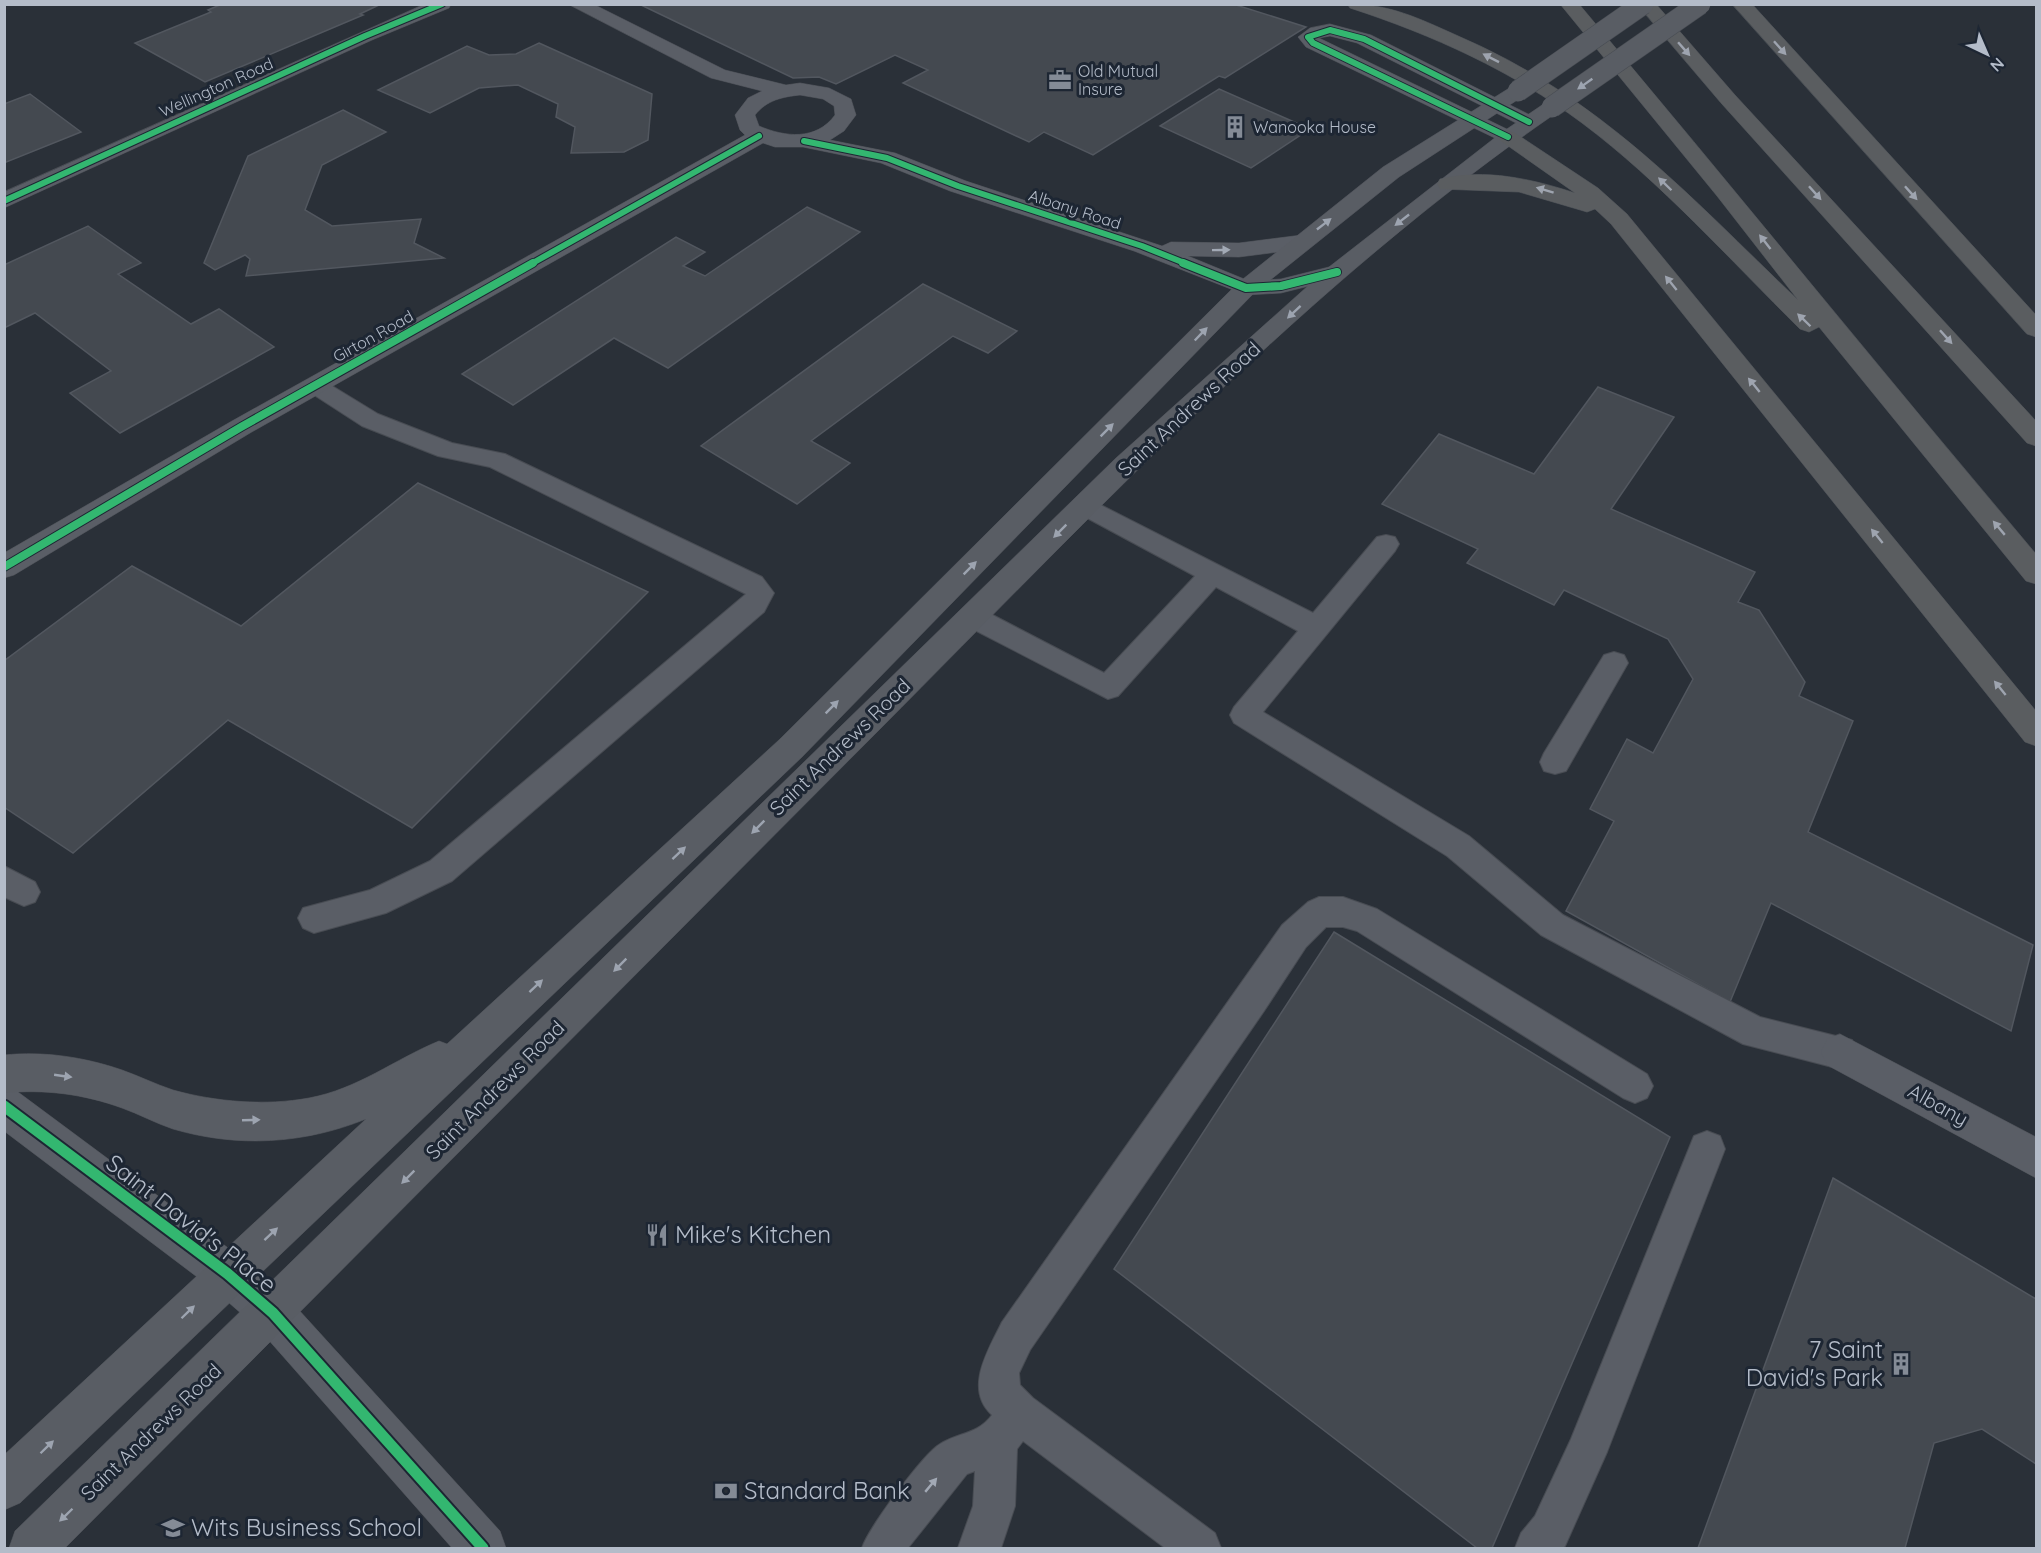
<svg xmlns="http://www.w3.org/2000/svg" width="2041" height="1553" font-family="Quicksand,sans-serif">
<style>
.building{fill:#444950;stroke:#52575f;stroke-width:1.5}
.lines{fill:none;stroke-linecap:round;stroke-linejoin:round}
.lane-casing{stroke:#484c53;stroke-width:2}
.street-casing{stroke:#484c53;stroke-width:1}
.secondary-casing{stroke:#484c53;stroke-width:1}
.highway-casing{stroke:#474c53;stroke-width:1}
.lane{fill:#5a5e66;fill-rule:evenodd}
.street{fill:#5a5e66;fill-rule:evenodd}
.secondary{fill:#595d64;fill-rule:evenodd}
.highway{fill:#5a5d60;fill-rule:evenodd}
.secondary-bridge-casing{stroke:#484c53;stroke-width:22;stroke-linecap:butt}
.secondary-bridge{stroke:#595d64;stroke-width:21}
.cycleway-far2-casing{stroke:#1d2633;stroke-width:8}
.cycleway-far1-casing{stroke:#1d2633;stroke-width:10}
.cycleway-casing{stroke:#1d2633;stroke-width:15}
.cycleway-far2{stroke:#33b770;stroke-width:6}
.cycleway-far1{stroke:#33b770;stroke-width:8}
.cycleway{stroke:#33b770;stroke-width:11}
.oneway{fill:#9ea4af}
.oneway2{fill:#9da4b0}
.oneway3{fill:#a2a9b5}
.labels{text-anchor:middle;stroke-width:6;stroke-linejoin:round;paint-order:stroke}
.far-poi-label{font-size:16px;fill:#b4bcc9;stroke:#1d2633;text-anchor:start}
.far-street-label{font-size:16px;fill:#b4bcc9;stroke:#1d2633}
.street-label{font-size:20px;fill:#b4bcc9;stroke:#1d2633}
.near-street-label{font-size:24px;fill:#b4bcc9;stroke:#1d2633}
.near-poi-label{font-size:24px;fill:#b4bcc9;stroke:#1d2633;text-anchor:start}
</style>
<rect width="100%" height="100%" fill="#2a3038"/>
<g class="building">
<polygon points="222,4 381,4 360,14 363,15 205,82 135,43 211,12 208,10"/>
<polygon points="639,4 1233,4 1306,27 1225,78 1219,76 1093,155 1044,132 1029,142 903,83 928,70 895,55 836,84 819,77 793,78"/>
<polygon points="539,43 652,94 648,140 624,152 571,153 575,127 556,117 558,104 518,85 479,88 430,113 378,90 467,46 489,55 516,54"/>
<polygon points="1219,89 1310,129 1251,168 1160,126"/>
<polygon points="30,94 81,132 4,163 4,104"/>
<polygon points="343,110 386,132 322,165 305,210 332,226 421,219 414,243 444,258 246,276 250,259 245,255 215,270 204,263 248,156"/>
<polygon points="807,207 860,232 668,368 614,338 513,405 462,374 676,237 705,252 683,266 705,276"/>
<polygon points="88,226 141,263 118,274 191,324 219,309 274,347 120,433 70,393 111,371 35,313 4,328 4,265"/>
<polygon points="923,284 1017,331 988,353 953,336 811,441 850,463 797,504 701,446"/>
<polygon points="1598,387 1674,417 1611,509 1755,572 1738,602 1759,610 1805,682 1799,696 1853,721 1808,832 2033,945 2011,1031 1771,903 1730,1002 1566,911 1614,821 1590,809 1627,739 1653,753 1693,679 1668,639 1564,590 1554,605 1467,563 1478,549 1382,504 1439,434 1534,474"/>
<polygon points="418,483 648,592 412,828 228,720 73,853 4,807 4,661 132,566 241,626"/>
<polygon points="1334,932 1670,1137 1492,1548 1477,1548 1114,1269"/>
<polygon points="1833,1178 2036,1299 2036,1464 1982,1429 1934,1443 1905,1548 1698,1548"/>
</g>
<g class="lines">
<g class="lane-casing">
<g id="lane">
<polygon points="316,378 324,381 378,414 452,443 505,454 762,577 774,593 764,612 452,881 386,913 314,933 303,928 298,918 303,908 370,890 430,861 746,594 490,467 438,456 362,426 308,391 304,386 308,381"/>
<polygon points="1085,497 1313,613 1377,537 1386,535 1395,537 1399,544 1395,551 1263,712 1469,836 1563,915 1760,1017 1852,1040 1857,1052 1852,1064 1840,1069 1743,1044 1541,935 1447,856 1234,723 1230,715 1234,707 1298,631 1216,587 1118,696 1108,699 963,624 959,617 963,610 973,607 983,610 1104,673 1195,576 1076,512 1072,506 1076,500"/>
<polygon points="1614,652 1624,655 1628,663 1566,771 1555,774 1544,771 1540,762 1544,753 1604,655"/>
<polygon points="4,866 35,882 40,892 35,902 24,906 4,897"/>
<path d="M1319,897H1343L1377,909L1647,1074L1653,1086L1647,1098L1635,1103L1623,1098L1357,931L1343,927H1326L1306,947L1264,1011L1030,1350L1019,1373L1020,1385L1033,1398L1215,1533L1221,1548H1165L1023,1441L1017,1449L1015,1506L1001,1548H958L973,1506L975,1471L967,1474L908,1548H862C868,1529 923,1454 940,1444C959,1432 977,1435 992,1415C963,1389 989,1349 1002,1322L1282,925L1308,902Z"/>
<polygon points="1707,1131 1720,1136 1725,1149 1607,1452 1565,1546 1563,1548 1515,1548 1521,1533 1535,1516 1571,1439 1694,1136"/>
</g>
</g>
<g class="street-casing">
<g id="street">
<polygon points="425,4 451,4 449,8 372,40 4,208 4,192"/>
<path d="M568,4H593L725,70L786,85L800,83L829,88L851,99L856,115L844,131L830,140L895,153L966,181L1162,246L1171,242L1239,243L1302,235L1310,237L1314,242L1310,247L1302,249L1239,257L1188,256L1249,281L1281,279L1337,265L1345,267L1349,272L1345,277L1281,293L1246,295L1134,251L950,191L881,163L803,147H775L763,143L250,433L14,575L4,578V553L232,421L745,135L740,130L735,115L748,98L762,91L711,78ZM800,95L823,99L834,106L835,115C816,141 785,137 759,126L755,115C767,100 782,97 800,95Z"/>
<polygon points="1330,24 1371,35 1536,118 1539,122 1536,126 1522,126 1357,43 1330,36 1319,38 1515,133 1519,137 1515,141 1501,141 1306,47 1298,37 1310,28"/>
<polygon points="1840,1034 2036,1137 2036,1178 1827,1065 1821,1052 1827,1039"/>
<polygon points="4,1087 18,1092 243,1259 288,1298 500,1531 506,1548 452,1548 258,1328 213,1289 4,1131"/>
</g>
</g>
<g class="secondary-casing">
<g id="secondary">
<path d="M1518,85L1525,87L1528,91L1525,95L1399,177L1254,293L802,757L20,1503L4,1510V1455L366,1119C304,1144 238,1148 173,1129C155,1123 139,1114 122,1108C84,1094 44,1089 4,1093V1055C44,1051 84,1057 122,1070C139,1076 155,1084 173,1090C216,1102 266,1106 309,1098C358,1089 395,1059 439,1041L447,1044L780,739L1238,283L1383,167L1511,87Z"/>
<path d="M1552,101L1559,103L1562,107L1559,111C1309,283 1095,513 881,728C609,1001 337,1275 65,1548H9L15,1531L1116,458L1329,267L1501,133L1545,103Z"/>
</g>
</g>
<g class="highway-casing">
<g id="highway">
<path d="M1348,4C1390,4 1418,18 1456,35C1601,97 1687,194 1798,300L1717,196L1560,4H1579C1733,187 1882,372 2036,554V584L2026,581L1819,327L1809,332L1800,329C1729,259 1662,183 1582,123C1512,71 1433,35 1350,8Z"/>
<polygon points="1637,4 1656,4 1735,95 2036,421 2036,446 2027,443 1721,103"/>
<polygon points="1732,4 1752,4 2036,315 2036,337 2027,334"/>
<path d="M1508,131L1515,133L1598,188L1627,214L2036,711V746L2025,742L1611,224L1595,209L1587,212L1519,192L1440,189L1437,184L1440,179C1484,168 1533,179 1575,193L1501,141L1497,137L1501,133Z"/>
</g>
</g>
<use href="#lane" class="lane"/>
<use href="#street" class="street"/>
<use href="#secondary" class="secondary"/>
<use href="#highway" class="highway"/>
<g class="secondary-bridge-casing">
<g id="secondary-bridge">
<polyline points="1518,91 1643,4"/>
<polyline points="1552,107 1700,4"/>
</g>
</g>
<use href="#secondary-bridge" class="secondary-bridge"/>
<g class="cycleway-far2-casing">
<g id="cycleway-far2">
<polyline points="1508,137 1313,43 1308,37 1330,30 1364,39 1529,122"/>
<polyline points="804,141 887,158 958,186 1142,246 1187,264"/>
<polyline points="4,201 365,36 442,4"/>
<polyline points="531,264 759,136"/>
</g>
</g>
<g class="cycleway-far1-casing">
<g id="cycleway-far1">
<polyline points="1183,263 1246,288 1281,286 1337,272"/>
<polyline points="4,567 241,427 533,263"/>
</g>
</g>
<g class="cycleway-casing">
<polyline id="cycleway" points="4,1106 228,1274 273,1313 483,1548"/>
</g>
<use href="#cycleway-far2" class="cycleway-far2"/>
<use href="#cycleway-far1" class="cycleway-far1"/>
<use href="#cycleway" class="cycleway"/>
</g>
<defs><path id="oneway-solid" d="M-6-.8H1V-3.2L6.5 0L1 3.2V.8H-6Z" transform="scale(1.5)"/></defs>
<g class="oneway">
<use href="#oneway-solid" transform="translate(1780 48) rotate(48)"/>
<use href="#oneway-solid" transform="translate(1684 49) rotate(49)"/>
<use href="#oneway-solid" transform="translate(1491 58) rotate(-153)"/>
<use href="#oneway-solid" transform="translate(1665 184) rotate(-136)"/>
<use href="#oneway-solid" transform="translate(1545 190) rotate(-163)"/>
<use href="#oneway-solid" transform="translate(1815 193) rotate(48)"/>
<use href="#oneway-solid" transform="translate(1911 193) rotate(48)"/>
<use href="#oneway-solid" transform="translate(1765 242) rotate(-128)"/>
<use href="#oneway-solid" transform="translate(1671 283) rotate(-129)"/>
<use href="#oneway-solid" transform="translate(1804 320) rotate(-136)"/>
<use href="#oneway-solid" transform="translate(1946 337) rotate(48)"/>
<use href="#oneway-solid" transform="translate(1754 385) rotate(-129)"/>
<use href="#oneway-solid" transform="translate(1999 528) rotate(-130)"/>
<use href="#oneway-solid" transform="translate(1877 536) rotate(-129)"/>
<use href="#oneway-solid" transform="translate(2000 688) rotate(-129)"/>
</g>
<g class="oneway2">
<use href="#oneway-solid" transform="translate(1585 84) rotate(145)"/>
<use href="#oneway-solid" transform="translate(1402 220) rotate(142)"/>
<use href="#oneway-solid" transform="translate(1324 224) rotate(-38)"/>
<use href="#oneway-solid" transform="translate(1294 312) rotate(137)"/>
<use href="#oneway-solid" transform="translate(1201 334) rotate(-46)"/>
<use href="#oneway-solid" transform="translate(1107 430) rotate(-45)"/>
<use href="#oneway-solid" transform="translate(1060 531) rotate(135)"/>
<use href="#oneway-solid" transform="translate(970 568) rotate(-45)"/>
<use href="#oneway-solid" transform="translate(832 707) rotate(-45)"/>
<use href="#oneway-solid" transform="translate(758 827) rotate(135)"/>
<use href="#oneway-solid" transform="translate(679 853) rotate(-43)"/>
<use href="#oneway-solid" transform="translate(620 965) rotate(135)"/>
<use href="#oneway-solid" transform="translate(536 986) rotate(-43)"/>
<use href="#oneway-solid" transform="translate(63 1076) rotate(8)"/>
<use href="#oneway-solid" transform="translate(251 1120) rotate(-2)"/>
<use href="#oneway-solid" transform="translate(408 1177) rotate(135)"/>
<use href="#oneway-solid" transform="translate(271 1234) rotate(-43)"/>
<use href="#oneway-solid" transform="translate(188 1312) rotate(-44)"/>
<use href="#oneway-solid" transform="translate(47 1447) rotate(-44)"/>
<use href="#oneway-solid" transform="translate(66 1515) rotate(136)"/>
</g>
<g class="oneway3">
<use href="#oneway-solid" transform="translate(1221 250) rotate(-1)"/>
<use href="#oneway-solid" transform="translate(931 1485) rotate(-50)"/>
</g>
<defs>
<g id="office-bare" transform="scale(1.8)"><path d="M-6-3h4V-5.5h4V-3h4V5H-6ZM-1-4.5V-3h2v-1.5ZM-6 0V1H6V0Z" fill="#848b96" stroke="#1d2633" stroke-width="2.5" paint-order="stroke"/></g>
<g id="building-bare" transform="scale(1.8)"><path d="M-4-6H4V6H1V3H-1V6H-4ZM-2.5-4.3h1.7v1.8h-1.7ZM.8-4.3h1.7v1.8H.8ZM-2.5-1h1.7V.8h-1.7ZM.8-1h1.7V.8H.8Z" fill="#848b96" stroke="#1d2633" stroke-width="2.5" paint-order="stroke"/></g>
<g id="restaurant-bare" transform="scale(1.8)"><path d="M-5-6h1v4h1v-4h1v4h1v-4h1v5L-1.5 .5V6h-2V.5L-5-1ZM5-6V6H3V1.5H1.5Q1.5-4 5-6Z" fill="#848b96" stroke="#1d2633" stroke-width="2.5" paint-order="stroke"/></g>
<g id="bank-bare" transform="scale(1.8)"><path d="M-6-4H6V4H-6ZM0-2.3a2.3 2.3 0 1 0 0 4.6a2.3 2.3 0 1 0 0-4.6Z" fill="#848b96" stroke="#1d2633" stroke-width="2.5" paint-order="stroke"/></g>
<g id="university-bare" transform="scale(1.8)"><path d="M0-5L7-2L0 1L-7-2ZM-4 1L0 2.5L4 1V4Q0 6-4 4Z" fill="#848b96" stroke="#1d2633" stroke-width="2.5" paint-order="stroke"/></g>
</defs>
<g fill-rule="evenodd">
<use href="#office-bare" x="1060" y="80"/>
<use href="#building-bare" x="1235" y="127"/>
<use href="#restaurant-bare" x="657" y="1235"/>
<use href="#building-bare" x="1901" y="1364"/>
<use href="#bank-bare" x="726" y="1491"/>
<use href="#university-bare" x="173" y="1528"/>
</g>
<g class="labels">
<g class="far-poi-label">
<text x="1078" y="77">Old Mutual<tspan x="1078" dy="18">Insure</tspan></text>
<text x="1253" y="133">Wanooka House</text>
</g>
<g class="far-street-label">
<text transform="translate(216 87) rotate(-24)" y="6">Wellington Road</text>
<text transform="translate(1075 209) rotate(18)" y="6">Albany Road</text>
<text transform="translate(373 336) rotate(-29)" y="6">Girton Road</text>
</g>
<g class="street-label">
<text transform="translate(1189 409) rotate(-43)" y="7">Saint Andrews Road</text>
<text transform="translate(840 747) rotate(-44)" y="7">Saint Andrews Road</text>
<text transform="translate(495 1090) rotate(-45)" y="7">Saint Andrews Road</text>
<text transform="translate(1938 1105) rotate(29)" y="7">Albany</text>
<text transform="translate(151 1432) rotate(-44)" y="7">Saint Andrews Road</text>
</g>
<g class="near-street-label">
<text transform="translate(191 1224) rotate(38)" y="8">Saint David's Place</text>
</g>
<g class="near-poi-label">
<text x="675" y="1243">Mike's Kitchen</text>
<text x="1883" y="1358" text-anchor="end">7 Saint<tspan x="1883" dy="28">David's Park</tspan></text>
<text x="744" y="1499">Standard Bank</text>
<text x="191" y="1536">Wits Business School</text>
</g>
</g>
<rect width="2041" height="1553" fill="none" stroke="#b4bcc9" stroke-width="12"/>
<g transform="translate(1987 54) rotate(136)" stroke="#1d2633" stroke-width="4.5" paint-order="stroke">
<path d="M0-4.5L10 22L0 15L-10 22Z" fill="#b4bcc9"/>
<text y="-9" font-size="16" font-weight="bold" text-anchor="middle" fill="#b4bcc9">N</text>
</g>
</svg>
